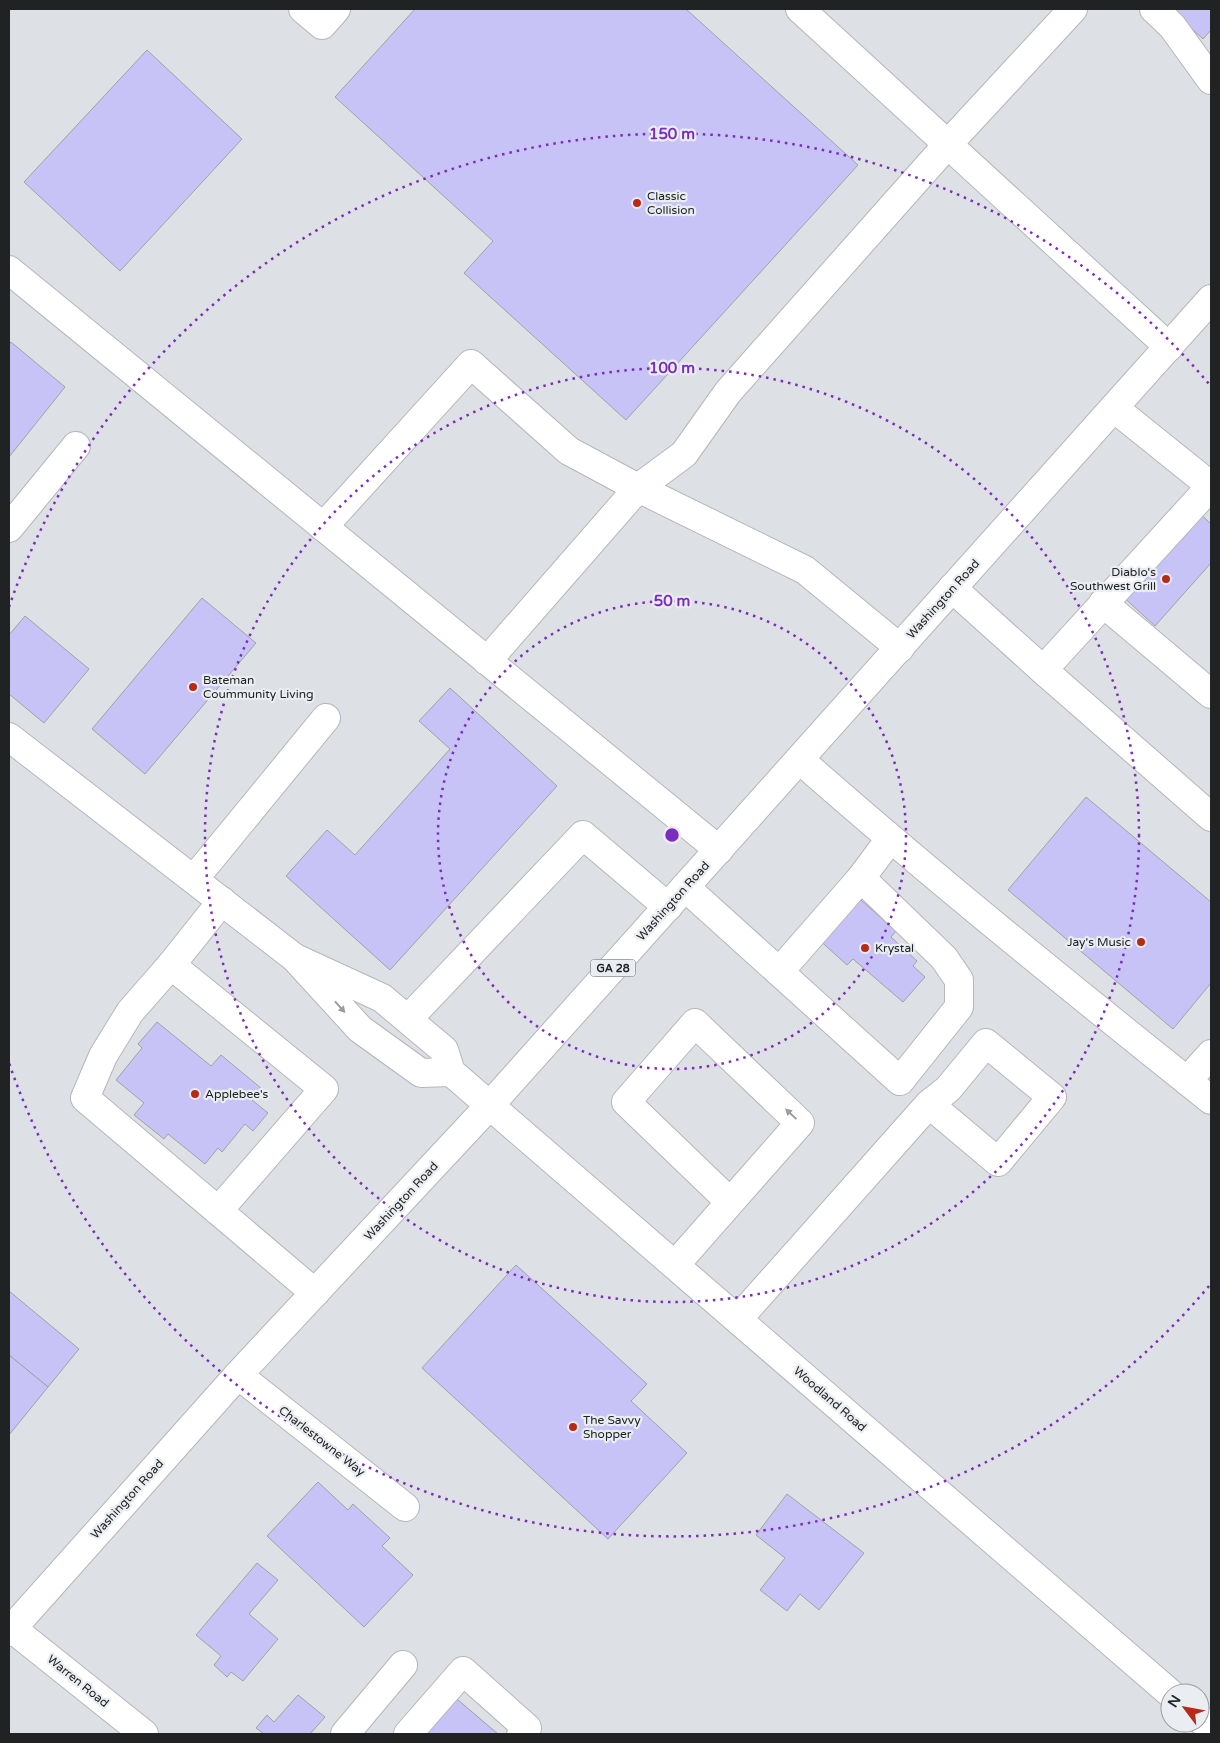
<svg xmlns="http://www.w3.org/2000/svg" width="1220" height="1743" font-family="'Varela Round',sans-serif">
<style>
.building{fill:#c8c3f7;stroke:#a1a1a5}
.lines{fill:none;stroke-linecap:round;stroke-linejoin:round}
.minor-casing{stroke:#b4b6bb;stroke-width:30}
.major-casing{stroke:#b4b6bb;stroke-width:30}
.minor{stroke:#fff;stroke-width:28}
.major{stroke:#fff;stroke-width:28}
.oneway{fill:#9b9c9c}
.ring{fill:none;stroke:#7b2cbf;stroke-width:2.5;stroke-dasharray:2.5 5}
.poi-dot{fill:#b72a18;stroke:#eaedf1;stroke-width:2}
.labels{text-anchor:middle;stroke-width:4.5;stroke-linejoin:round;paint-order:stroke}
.shield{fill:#eaedf1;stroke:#5d5f61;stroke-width:1}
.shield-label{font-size:11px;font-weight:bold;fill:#212223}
.poi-label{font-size:12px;fill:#212223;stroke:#eaedf1;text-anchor:start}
.street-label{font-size:12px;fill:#212223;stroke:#eaedf1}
.centre{fill:#7b2cbf;stroke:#eaedf1;stroke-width:2.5}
.ring-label{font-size:15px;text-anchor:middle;font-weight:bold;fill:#7b2cbf;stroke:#eaedf1;stroke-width:4.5;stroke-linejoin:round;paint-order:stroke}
</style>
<rect width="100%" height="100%" fill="#dde0e4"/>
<g class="building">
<polygon points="415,9 686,9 858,165 626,420 464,273 493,241 335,97"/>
<polygon points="1170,9 1211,9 1211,30 1203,39"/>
<polygon points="147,50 242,139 120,271 24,182"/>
<polygon points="11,342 65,387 9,457 9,345"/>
<polygon points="1196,510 1211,524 1211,563 1155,626 1120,594"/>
<polygon points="202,598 256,643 145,774 92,729"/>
<polygon points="25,616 89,669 44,723 9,694 9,635"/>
<polygon points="450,688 557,786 390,970 286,876 327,830 355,855 450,749 419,721"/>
<polygon points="1086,797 1211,902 1211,983 1173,1029 1008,890"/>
<polygon points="854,894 896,931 891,937 917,961 913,966 925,977 903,1002 853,959 847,965 816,937"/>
<polygon points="157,1022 211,1066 221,1055 262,1089 252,1100 268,1113 253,1131 245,1124 222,1152 218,1148 205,1164 168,1134 164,1139 134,1115 144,1103 116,1080 142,1048 138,1044"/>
<polygon points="516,1265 647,1384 631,1401 687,1453 608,1539 422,1368"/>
<polygon points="9,1291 79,1349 48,1387 9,1355"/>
<polygon points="9,1355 48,1387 9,1435"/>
<polygon points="318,1482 348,1510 353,1504 390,1538 382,1546 413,1575 364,1627 267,1536"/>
<polygon points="787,1494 864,1553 819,1610 800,1594 787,1611 760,1590 785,1558 756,1535"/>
<polygon points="257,1563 278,1580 249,1614 278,1639 243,1681 231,1672 227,1677 214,1665 221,1656 196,1635"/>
<polygon points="451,1694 498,1734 417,1734"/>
<polygon points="298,1695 325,1717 310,1734 264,1734 256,1728 267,1715 274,1722"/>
</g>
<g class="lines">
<g class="minor-casing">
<g id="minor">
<polyline points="303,9 322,25 336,9"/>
<polyline points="800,9 1169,347"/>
<polyline points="1154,9 1172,26 1211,80"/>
<polyline points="9,270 719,850"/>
<polyline points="1114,408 1211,486"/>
<polyline points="323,527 471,364 569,451 638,488 805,570 900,648"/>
<polyline points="9,528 76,446"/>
<polyline points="952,588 1043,670 1211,817"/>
<polyline points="1103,603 1211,694"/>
<polyline points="487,661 638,488 684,454 728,392 948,144 1073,9"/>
<polyline points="1043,670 1211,486"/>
<polyline points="9,737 295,958 360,1029 421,1073 451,1072"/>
<path d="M800,760C933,877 1072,989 1211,1100"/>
<polyline points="194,879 326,718"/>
<polyline points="685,887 900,1081 959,1007 959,980 944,958 861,878 890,839"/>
<polyline points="295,958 382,998 444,1050 451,1072 1170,1693"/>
<polyline points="171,965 222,901"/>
<polyline points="779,972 861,878"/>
<polyline points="408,1019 583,835 668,907"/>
<polyline points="1187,1081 1211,1054"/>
<polyline points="218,1211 324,1089 171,965 130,1012 103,1056 85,1098 315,1293"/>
<polyline points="675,1265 800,1123 695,1023 626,1102 730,1202"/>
<polyline points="738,1319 929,1104 948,1089 986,1043 1052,1097 998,1162 929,1104"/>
<polyline points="238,1375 405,1507"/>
<polyline points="9,1626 144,1734"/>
<polyline points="1200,1719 1211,1729"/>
<polyline points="345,1734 403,1665"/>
<polyline points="408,1734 463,1671 527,1728 521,1734"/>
</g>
</g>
<g class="major-casing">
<polyline id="major" points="9,1632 238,1375 490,1105 1211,299"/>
</g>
<use href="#minor" class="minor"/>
<use href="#major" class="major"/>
</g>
<defs><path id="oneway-solid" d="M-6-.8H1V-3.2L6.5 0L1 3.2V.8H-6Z" transform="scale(1.25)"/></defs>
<g class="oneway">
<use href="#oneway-solid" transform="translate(340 1007) rotate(48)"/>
<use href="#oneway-solid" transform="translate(791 1114) rotate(-137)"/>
</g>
<g class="ring">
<circle cx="672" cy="835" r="234"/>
<circle cx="672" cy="835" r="467"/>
<path d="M1209 1286A701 701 0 0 1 9 1063M9 607A701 701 0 0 1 1209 384"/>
</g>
<g class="poi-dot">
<circle cx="637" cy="203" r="5"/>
<circle cx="1166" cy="579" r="5"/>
<circle cx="193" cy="687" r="5"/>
<circle cx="1141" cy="942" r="5"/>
<circle cx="865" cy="948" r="5"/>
<circle cx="195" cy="1094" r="5"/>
<circle cx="573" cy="1427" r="5"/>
</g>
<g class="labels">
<rect class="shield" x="590.5" y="959.5" width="45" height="17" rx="4"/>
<g class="shield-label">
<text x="613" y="972">GA 28</text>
</g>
<g class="poi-label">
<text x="647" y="200">Classic<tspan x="647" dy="14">Collision</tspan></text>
<text x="1156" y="576" text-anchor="end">Diablo's<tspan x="1156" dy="14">Southwest Grill</tspan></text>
<text x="203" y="684">Bateman<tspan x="203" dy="14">Coummunity Living</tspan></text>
<text x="1131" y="946" text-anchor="end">Jay's Music</text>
<text x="875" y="952">Krystal</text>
<text x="205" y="1098">Applebee's</text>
<text x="583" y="1424">The Savvy<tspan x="583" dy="14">Shopper</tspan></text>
</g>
<g class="street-label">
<text transform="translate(943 599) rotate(-48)" y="4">Washington Road</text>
<text transform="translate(673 901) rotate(-48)" y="4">Washington Road</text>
<text transform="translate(401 1201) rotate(-47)" y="4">Washington Road</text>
<text transform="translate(830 1399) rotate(41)" y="4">Woodland Road</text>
<text transform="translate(322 1441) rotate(38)" y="4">Charlestowne Way</text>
<text transform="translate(127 1499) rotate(-48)" y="4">Washington Road</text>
<text transform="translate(78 1681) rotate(39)" y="4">Warren Road</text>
</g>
</g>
<circle cx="672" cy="835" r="8" class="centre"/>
<g class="ring-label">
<text x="672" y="139">150 m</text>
<text x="672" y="373">100 m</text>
<text x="672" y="606">50 m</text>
</g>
<rect width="1220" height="1743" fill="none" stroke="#212223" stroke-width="20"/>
<g transform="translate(1185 1708) rotate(302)"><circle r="24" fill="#eaedf1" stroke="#9a9c9f"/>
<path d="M0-4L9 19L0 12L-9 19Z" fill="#b72a18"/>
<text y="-8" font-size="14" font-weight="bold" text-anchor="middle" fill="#212223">N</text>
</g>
</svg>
